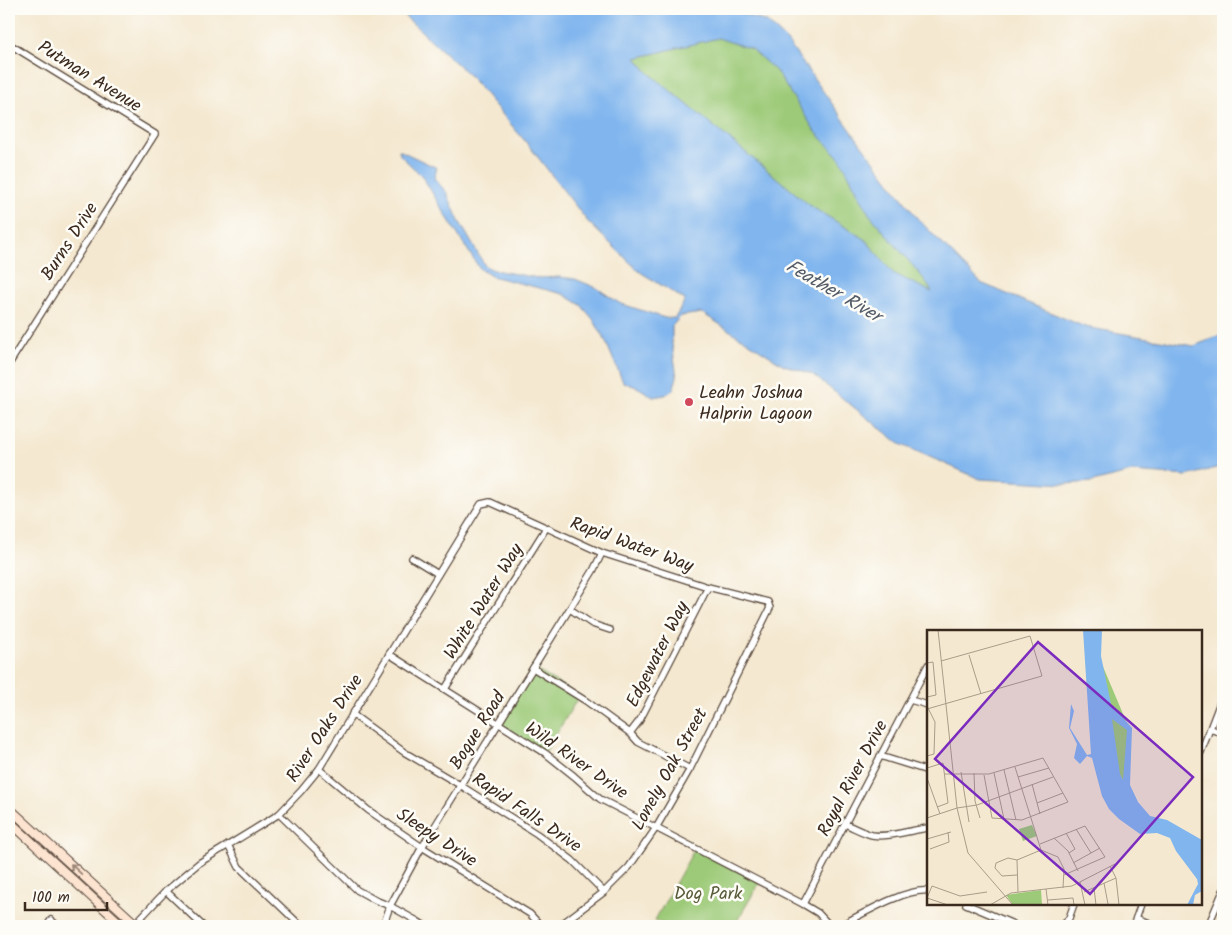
<svg xmlns="http://www.w3.org/2000/svg" width="1232" height="935" font-family="Kalam,sans-serif">
<style>
.green{fill:#9dca78;stroke:#6c7a4b}
.water{fill:#80b5ee;stroke:#5e7086;fill-rule:evenodd}
.lines{fill:none;stroke-linecap:round;stroke-linejoin:round}
.minor-casing{stroke:#574639;stroke-width:8}
.secondary-casing{stroke:#574639;stroke-width:10}
.minor{stroke:#fff;stroke-width:5.5}
.secondary{stroke:#fde4d1;stroke-width:8}
.oneway{stroke:#9c8778}
.poi-dot{fill:#d1495b;stroke:#fdfcf7;stroke-width:2}
.labels{text-anchor:middle;stroke-width:5;stroke-linejoin:round;paint-order:stroke}
.street-label{font-size:18px;fill:#3b2a1e;stroke:#fdfcf7}
.poi-label{font-size:18px;fill:#3b2a1e;stroke:#fdfcf7;text-anchor:start}
.park-label{font-size:18px;fill:#585a39;stroke:#fdfcf7}
.water-label{font-size:19px;font-style:italic;fill:#535b67;stroke:#fdfcf7}
.inset-road{fill:none;stroke:#aa9c89;stroke-width:1}
.view{fill:#7b2cbf;fill-opacity:0.15;stroke:#7b2cbf;stroke-width:2.5}
.inset-edge{fill:none;stroke:#3b2a1e;stroke-width:2.5}
</style>
<rect width="100%" height="100%" fill="#fdfcf7"/>
<filter id="ink" filterUnits="userSpaceOnUse"><feTurbulence type="fractalNoise" baseFrequency=".02" numOctaves="2"/><feDisplacementMap in="SourceGraphic" scale="10" xChannelSelector="R" yChannelSelector="G"/><feConvolveMatrix kernelMatrix="1 2 1 2 8 2 1 2 1" color-interpolation-filters="sRGB"/></filter>
<filter id="wash" filterUnits="userSpaceOnUse"><feTurbulence type="fractalNoise" baseFrequency=".0096" numOctaves="4" result="noise"/><feDisplacementMap in="SourceGraphic" scale="20" xChannelSelector="R" yChannelSelector="G"/><feGaussianBlur stdDeviation="1.12" result="paint"/><feColorMatrix in="noise" values="0 0 0 0 0 0 0 0 0 0 0 0 0 0 0 0 0 1.4 0 .05"/><feComposite in="paint" operator="in"/></filter>
<g filter="url(#wash)">
<rect width="100%" height="100%" fill="#f4e8d0"/>
<g class="green">
<polygon points="582,9 703,9 751,33 954,302 869,272 735,156"/>
<polygon points="533,668 579,696 545,753 499,723"/>
<polygon points="695,848 760,882 734,926 667,926 655,920"/>
</g>
<path class="water" d="M397,9H620L637,14L685,9H728L767,22L787,41L861,144L918,219L981,283L1085,327L1194,346L1223,334V466L1187,476L1132,472L1093,482L1065,484L980,479L900,444L812,374L784,365L702,313L681,316L672,326V344L677,377L673,390L665,395L653,397L639,388L623,382L605,340L593,319L581,305L563,294L491,276L480,269L458,235L422,176L400,155L399,150L437,168L434,178L447,193L458,219L485,266L494,270L538,278L560,277L575,279L597,288L619,303L665,318H675L685,300L640,272L588,222L530,147L469,75ZM718,38L751,49L776,71L815,131L841,160L869,214L924,279L932,292L893,273L865,239L812,207L649,73L636,58Z"/>
</g>
<g filter="url(#ink)">
<g class="lines">
<g class="minor-casing">
<g id="minor">
<polyline points="9,44 155,134 9,364"/>
<polyline points="412,558 438,574"/>
<polyline points="570,609 592,624 610,630"/>
<polyline points="389,654 545,753 574,776 600,799 803,904 818,913 830,926"/>
<polyline points="533,668 586,701 630,733 638,742 690,769"/>
<polyline points="445,689 546,528"/>
<polyline points="910,700 928,705"/>
<polyline points="352,714 404,752 460,785 537,834 572,860 604,892"/>
<polyline points="1210,729 1223,733"/>
<polyline points="630,733 640,720 708,587"/>
<polyline points="1201,752 1221,700"/>
<polyline points="880,756 928,771"/>
<polyline points="319,769 368,810 422,847 530,914 541,926"/>
<polyline points="279,814 357,890 375,900 390,906 417,921 425,926"/>
<path d="M845,824C853,827 863,833 872,835C889,838 910,830 928,828"/>
<polyline points="228,845 239,867 301,926"/>
<polyline points="166,891 203,926"/>
<polyline points="803,904 928,665"/>
<polyline points="966,904 1013,924 1015,926"/>
<polyline points="1136,918 1156,926"/>
<polyline points="47,926 51,920 58,926"/>
<polyline points="133,926 166,891 199,863 279,814 301,791 319,769 481,504 490,502 602,553 708,587 768,602 770,608 690,769 656,828 629,867 604,892 559,926"/>
<polyline points="383,926 390,906 422,847 593,571 602,553"/>
<path d="M839,926C861,915 905,888 928,891"/>
<polyline points="1063,926 1069,918 1074,904"/>
<polyline points="1133,926 1141,904"/>
<polyline points="1208,926 1223,891"/>
</g>
</g>
<g class="secondary-casing">
<g id="secondary">
<polyline points="9,808 138,926"/>
<polyline points="9,821 123,926"/>
</g>
</g>
<use href="#minor" class="minor"/>
<use href="#secondary" class="secondary"/>
</g>
<defs><path id="oneway-shaft" d="M-6 0H5M1.5-3L5.5 0L1.5 3" fill="none" stroke-width="1.6" stroke-linecap="round" stroke-linejoin="round" transform="scale(1.25)"/></defs>
<use class="oneway" href="#oneway-shaft" transform="translate(76 869) rotate(-137)"/>
</g>
<circle class="poi-dot" cx="689" cy="402" r="5"/>
<g class="labels">
<g class="street-label">
<text transform="translate(90 76) rotate(32)" y="6">Putman Avenue</text>
<text transform="translate(69 241) rotate(-57)" y="6">Burns Drive</text>
<text transform="translate(632 544) rotate(20)" y="6">Rapid Water Way</text>
<text transform="translate(483 601) rotate(-58)" y="6">White Water Way</text>
<text transform="translate(657 654) rotate(-63)" y="6">Edgewater Way</text>
<text transform="translate(324 728) rotate(-57)" y="6">River Oaks Drive</text>
<text transform="translate(477 730) rotate(-58)" y="6">Bogue Road</text>
<text transform="translate(577 760) rotate(35)" y="6">Wild River Drive</text>
<text transform="translate(669 769) rotate(-61)" y="6">Lonely Oak Street</text>
<text transform="translate(852 778) rotate(-62)" y="6">Royal River Drive</text>
<text transform="translate(527 812) rotate(34)" y="6">Rapid Falls Drive</text>
<text transform="translate(437 837) rotate(33)" y="6">Sleepy Drive</text>
</g>
<g class="poi-label">
<text x="699" y="398">Leahn Joshua<tspan x="699" dy="21">Halprin Lagoon</tspan></text>
</g>
<g class="park-label">
<text x="708" y="899">Dog Park</text>
</g>
<g class="water-label">
<text transform="translate(834 290) rotate(30)" y="7">Feather River</text>
</g>
</g>
<g transform="translate(927 630)">
<rect width="275" height="275" fill="#f4e8d0"/>
<path d="M174,32L202,98L198,154L190,141ZM105,195L110,206L96,211L92,199ZM114,260L115,275H86L79,265Z" fill="#9dca78"/>
<path d="M156,0H175L174,26L184,74L205,98L203,155L211,172L223,186L240,190L275,210V261L268,265L266,275H260L271,254L270,249L249,221L243,208L230,203L213,204L192,189L182,179L175,166L165,128L160,126L153,134L147,128L150,114L142,98L144,74L147,81L143,98L160,125L164,124ZM185,89L200,100L196,150L193,144Z" fill="#80b5ee" fill-rule="evenodd"/>
<path class="inset-road" d="M42,25L54,64M0,33L6,32L9,65L0,67M0,76L8,92L7,124L0,126M0,79L115,46L103,6L14,31M88,137L114,220M0,138L16,133L21,173L10,177M77,140L89,190M34,142L42,192M47,143L48,171L53,188M67,143L77,189M18,144H62L116,128L141,172L95,190L65,188L57,145M91,147L122,138M0,148L13,184M105,154L113,184M110,173L136,163M0,188L30,178L11,0M149,199L164,223M139,203L148,219L142,223M127,208L141,221L151,241M0,209L24,202M113,214L158,196L178,227L137,245M3,219L22,212L21,202M146,233L173,218M183,236L189,248L192,275M90,245L75,246L68,238L69,233L81,228L90,230M153,252L158,275M177,253L181,274M167,258L169,275M119,259L121,275M91,262L90,230L114,220L131,227L137,239L136,258M157,262L189,248M0,268L5,256L33,266L60,262M0,268L21,275M121,270L146,268L147,275M63,275L84,263L145,256L188,234M86,275L41,223L30,178L50,175L126,147"/>
<path class="view" d="M111,12L266,147L163,264L8,129Z"/>
<rect width="275" height="275" class="inset-edge"/>
</g>
<rect width="1232" height="935" fill="none" stroke="#fdfcf7" stroke-width="30"/>
<path d="M25 902v8h82v-8" fill="none" stroke="#3b2a1e" stroke-width="2.5"/>
<text x="32" y="902" font-size="15" fill="#3b2a1e" stroke="#fdfcf7" stroke-width="4" paint-order="stroke">100 m</text>
</svg>
